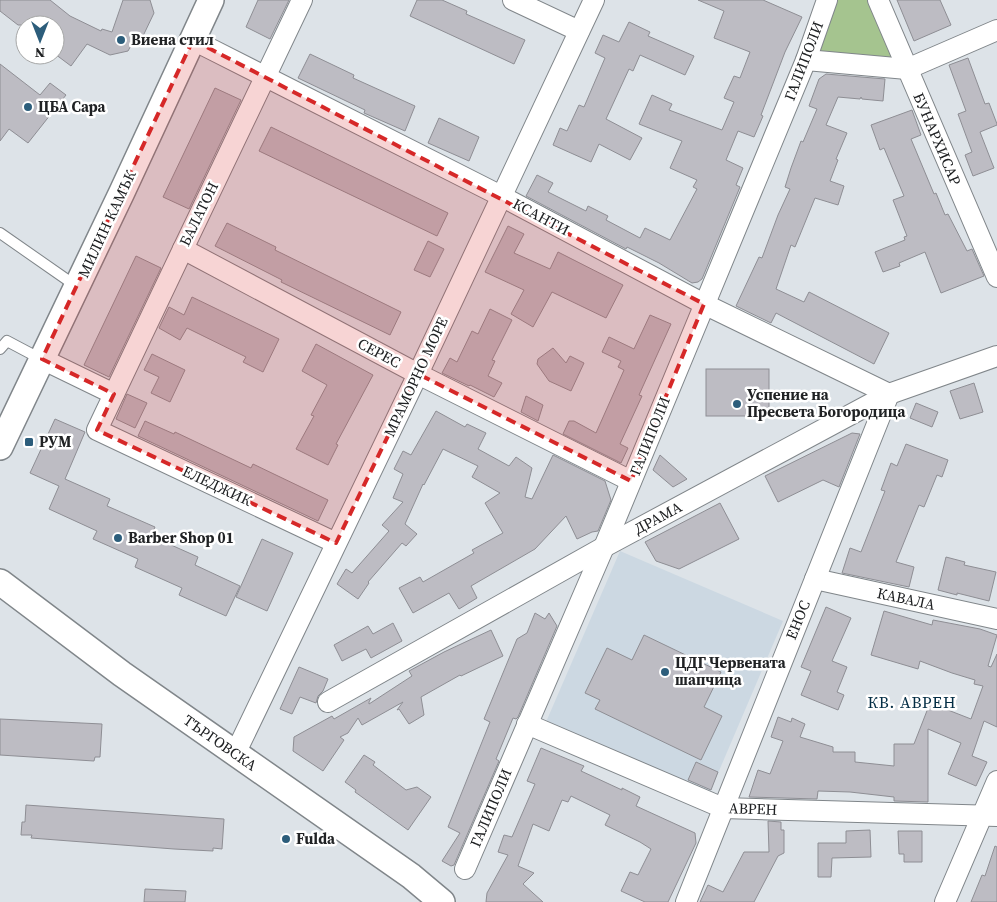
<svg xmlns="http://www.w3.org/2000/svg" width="997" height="902" font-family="'Source Serif 4',serif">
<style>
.built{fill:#ccd8e2}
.green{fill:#a5c48f}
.building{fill:#bdbcc3;stroke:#8e8e94}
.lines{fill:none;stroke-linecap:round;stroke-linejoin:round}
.service-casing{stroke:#80868a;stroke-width:12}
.minor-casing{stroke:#80868a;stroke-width:22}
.tertiary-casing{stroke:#80868a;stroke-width:28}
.service{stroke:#fff;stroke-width:10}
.minor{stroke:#fff;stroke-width:20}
.tertiary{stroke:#fff;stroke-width:25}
.marked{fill:#d62828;fill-opacity:0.2;stroke:#d62828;stroke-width:4;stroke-dasharray:10 6;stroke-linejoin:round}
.poi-dot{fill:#2c5d7b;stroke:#fff;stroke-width:2}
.labels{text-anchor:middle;stroke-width:5;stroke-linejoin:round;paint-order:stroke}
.poi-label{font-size:15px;font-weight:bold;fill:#202224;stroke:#fff;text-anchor:start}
.street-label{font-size:15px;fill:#202224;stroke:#fff}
.neighbourhood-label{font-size:16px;letter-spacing:1px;fill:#032d44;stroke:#fff}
</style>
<rect width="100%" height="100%" fill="#dde3e8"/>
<polygon class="built" points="620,551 783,621 710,792 546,722"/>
<polygon class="green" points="827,0 878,0 907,69 806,60"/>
<g class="building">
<polygon points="0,0 50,0 70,16 101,31 102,29 112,32 123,0 150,0 154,13 143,36 138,33 128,51 110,55 87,44 71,66 55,54 55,25 18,25 0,11"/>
<polygon points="258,0 289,0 270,39 246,27"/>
<polygon points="417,0 442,0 467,11 466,14 525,40 514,64 410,16"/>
<polygon points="698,0 763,0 802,17 785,52 761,115 763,116 754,137 738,131 726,160 743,168 736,185 740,187 702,279 698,282 692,283 659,263 627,247 626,249 526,196 537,175 553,183 548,192 586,211 588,206 608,216 606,220 640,238 645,228 670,240 697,189 693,187 697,180 670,168 682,141 639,124 652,95 672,104 669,110 722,130 734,102 724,98 734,76 740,78 750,52 714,38 724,11"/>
<polygon points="897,0 940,0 951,25 914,41"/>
<polygon points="629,22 650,32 648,36 694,56 685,75 640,55 633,71 629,69 606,119 642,138 630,160 599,144 591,162 553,145 560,128 567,131 579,105 584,107 605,58 595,53 603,35 619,42"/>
<polygon points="310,54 354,75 353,78 415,106 405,131 364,113 365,110 298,78"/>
<polygon points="968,58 985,104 989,103 997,124 997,125 980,132 994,168 973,176 965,155 972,152 958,114 966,111 949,65"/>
<polygon points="0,64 40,95 50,83 66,95 28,143 9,129 0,141"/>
<polygon points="826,74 885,79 883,101 862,99 861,97 860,99 838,97 826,125 847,133 836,159 838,160 830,181 844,186 838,205 815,198 795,247 791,245 776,289 804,302 809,292 889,333 874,364 776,313 771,323 736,306 759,257 762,258 778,215 790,189 785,187 791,168 801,141 803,142 817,109 809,106 819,79"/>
<polygon points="215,88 241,100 189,209 163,197"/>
<polygon points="912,110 921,135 911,139 934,194 936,193 945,215 948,214 967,251 972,249 984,276 941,293 925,252 899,263 900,266 883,272 875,252 905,240 904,237 907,236 893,200 904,196 884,148 880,150 871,125"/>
<polygon points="439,118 479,137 469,161 428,143"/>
<polygon points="271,127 448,213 437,236 259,151"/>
<polygon points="227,223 276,247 275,250 401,312 390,335 281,282 282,280 215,246"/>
<polygon points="508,226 524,234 514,253 550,269 558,252 623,285 606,318 552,292 533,327 511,314 524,290 485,272"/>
<polygon points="428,241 444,249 430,277 414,270"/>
<polygon points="136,256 161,268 109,377 84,365"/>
<polygon points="192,297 279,339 263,372 243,362 246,357 187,328 180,340 159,328 169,307 184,315"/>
<polygon points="490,309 512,320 492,360 495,361 488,376 502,383 494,397 470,385 469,386 442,373 450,358 457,362 472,331 478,334"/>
<polygon points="650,315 671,324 639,395 642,396 620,444 628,448 621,463 563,434 569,421 574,421 596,433 624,370 618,367 621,361 602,352 609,337 634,349"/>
<polygon points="316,344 373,375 336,444 338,445 328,465 296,449 314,416 311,415 327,385 302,371"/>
<polygon points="553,348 566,363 570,356 584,363 571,391 549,381 537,364 538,359"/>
<polygon points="152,354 185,370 170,402 151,393 159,377 144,370"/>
<rect x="706" y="369" width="63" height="47"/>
<polygon points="974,383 983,412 960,419 950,391"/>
<polygon points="127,394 147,403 135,428 116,419"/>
<polygon points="526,396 543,405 538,421 521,412"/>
<polygon points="916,403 938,412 932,427 910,418"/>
<polygon points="436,411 465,427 467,424 486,433 478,449 509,466 516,457 532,468 525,497 532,499 553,455 605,481 611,500 598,531 592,532 577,539 566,516 535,549 471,586 477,598 459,609 449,593 413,613 399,588 420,577 423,582 474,553 472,550 503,533 485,503 500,493 472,477 478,466 443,449 424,485 423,484 405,524 417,534 406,546 402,543 368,582 369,583 358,599 337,584 346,569 352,573 389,531 382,525 403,502 393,498 403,474 394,469 403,451 411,455"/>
<polygon points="55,419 85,432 65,479 110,499 107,506 155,527 151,536 198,557 195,565 240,586 226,616 179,595 182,588 135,567 138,559 93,539 97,531 49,509 59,486 30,473"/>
<polygon points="145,421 174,434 175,432 251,468 253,464 328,500 318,521 138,436"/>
<polygon points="852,433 860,434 839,487 823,480 778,502 765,476"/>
<polygon points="906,444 948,460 942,477 937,475 924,507 919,505 896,562 914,567 909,587 842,573 850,548 861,552 885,491 881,490 891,463 897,466"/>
<polygon points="660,455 687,479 673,487 653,470"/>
<polygon points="720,503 739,539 679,569 656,561 645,542"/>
<polygon points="262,539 293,553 267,611 236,597"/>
<polygon points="946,557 965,562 964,565 996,572 989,601 957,593 957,595 938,590"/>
<polygon points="826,607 851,618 832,661 847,667 837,692 844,695 838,710 801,695 811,671 801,667"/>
<polygon points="884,611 932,625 933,620 980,629 997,635 988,666 991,667 997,654 997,727 984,721 972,756 987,762 976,786 948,774 961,743 928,729 928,802 894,801 894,797 850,792 818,791 817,799 749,797 758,770 770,774 783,741 771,737 778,717 791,722 792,718 805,724 800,737 833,747 833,752 855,752 855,762 894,766 894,744 914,744 930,703 971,719 983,686 974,684 975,680 952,673 920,661 918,669 871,655"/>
<polygon points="535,613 545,619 549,613 557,626 518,717 516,719 513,718 496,759 499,761 454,865 451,866 442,861 460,833 448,827 490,722 484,719 517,639 527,633"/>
<polygon points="393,623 402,641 371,658 366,649 342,661 334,645 368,626 373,634"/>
<polygon points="491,630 503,656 461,676 460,675 421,697 424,715 409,724 399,709 397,710 403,702 362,725 358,718 348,733 340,737 344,740 323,771 293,751 294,737 332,716 334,719 371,698 369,702 369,704 412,676 409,671 444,652"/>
<polygon points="644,635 721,672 704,707 722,716 701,760 595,709 600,700 585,693 607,648 632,660"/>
<polygon points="299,667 328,679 323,691 318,696 316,703 300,697 292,714 280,709"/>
<polygon points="0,719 102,724 100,757 95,757 94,761 0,755"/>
<polygon points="541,748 584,766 581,771 622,790 622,788 640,797 636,806 695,833 696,843 668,902 645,902 621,891 630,872 638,875 651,849 640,842 605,825 610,815 571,796 568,802 562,800 549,831 533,824 518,866 534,873 523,884 543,902 486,902 487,893 508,855 498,852 504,835 512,837 535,784 527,781"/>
<polygon points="364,755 375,762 373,765 406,790 417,787 431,797 408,830 355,792 356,790 345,782"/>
<polygon points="696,762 718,772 711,790 688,780"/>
<polygon points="26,805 224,819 222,849 213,848 213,851 174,849 31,838 32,835 21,835 22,822 25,822"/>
<polygon points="768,821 781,822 781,830 784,830 784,853 778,856 754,902 700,902 708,885 723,892 744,852 769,852"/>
<polygon points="870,830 871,857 832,858 831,877 818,877 818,843 846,843 846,831"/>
<polygon points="898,831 922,831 922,862 904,862 904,854 899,854"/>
<polygon points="995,846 997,847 997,902 971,902 982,875 985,876"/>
<polygon points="145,889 186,891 185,902 144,902"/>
</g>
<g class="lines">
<g class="service-casing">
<g id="service">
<polyline points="0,233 76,286"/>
<polyline points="0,349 7,341 41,359"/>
</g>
</g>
<g class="minor-casing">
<g id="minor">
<polyline points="302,0 183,249 97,430 336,543"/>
<polyline points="513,0 579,31"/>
<polyline points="878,0 997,277"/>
<polyline points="193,40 501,196 704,304 889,394 686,902"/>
<polyline points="806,60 907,69 997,30"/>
<polyline points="183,249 418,374 631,481"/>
<polyline points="42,359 114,394"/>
<polyline points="815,579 997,619"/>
<polyline points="328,702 604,547 889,394 997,356"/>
<polyline points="527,724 723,808 997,816"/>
<polyline points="235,754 418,374 594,0"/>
<polyline points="465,869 604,547 806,60 827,0"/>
<polyline points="945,902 997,781"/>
</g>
</g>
<g class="tertiary-casing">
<g id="tertiary">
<polyline points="0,447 122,192 211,0"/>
<polyline points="0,582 122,674 411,876 442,902"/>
</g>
</g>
<use href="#service" class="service"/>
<use href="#minor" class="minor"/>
<use href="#tertiary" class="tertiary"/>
</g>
<path class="marked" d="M193,40L704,304L631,481L418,374L336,543L97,430L114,394L42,359Z"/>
<g class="poi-dot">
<circle cx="121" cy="40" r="5"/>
<circle cx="28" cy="107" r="5"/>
<circle cx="737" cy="404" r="5"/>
<rect x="24" y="437" width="10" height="10" rx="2.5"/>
<circle cx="118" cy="538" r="5"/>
<circle cx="665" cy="672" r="5"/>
<circle cx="286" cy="839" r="5"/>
</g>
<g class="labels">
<g class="poi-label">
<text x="131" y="45">Виена стил</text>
<text x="38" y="112">ЦБА Сара</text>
<text x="747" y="400">Успение на<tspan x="747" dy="17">Пресвета Богородица</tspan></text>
<text x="39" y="447">РУМ</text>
<text x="128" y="543">Barber Shop 01</text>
<text x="675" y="668">ЦДГ Червената<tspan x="675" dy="17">шапчица</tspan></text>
<text x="296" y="844">Fulda</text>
</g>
<g class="street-label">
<text transform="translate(804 61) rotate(-69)" y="5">ГАЛИПОЛИ</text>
<text transform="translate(937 139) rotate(67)" y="5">БУНАРХИСАР</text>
<text transform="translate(199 214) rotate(-64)" y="5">БАЛАТОН</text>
<text transform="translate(541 217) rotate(28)" y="5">КСАНТИ</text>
<text transform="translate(107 224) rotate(-65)" y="5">МИЛИН КАМЪК</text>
<text transform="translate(379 353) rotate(28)" y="5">СЕРЕС</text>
<text transform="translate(416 377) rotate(-65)" y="5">МРАМОРНО МОРЕ</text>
<text transform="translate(650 436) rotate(-68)" y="5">ГАЛИПОЛИ</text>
<text transform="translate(217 486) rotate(25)" y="5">ЕЛЕДЖИК</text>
<text transform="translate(658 518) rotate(-28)" y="5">ДРАМА</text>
<text transform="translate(906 599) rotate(12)" y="5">КАВАЛА</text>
<text transform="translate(798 620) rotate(-68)" y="5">ЕНОС</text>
<text transform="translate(220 743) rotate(35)" y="5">ТЪРГОВСКА</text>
<text transform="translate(491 808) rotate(-67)" y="5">ГАЛИПОЛИ</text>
<text transform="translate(753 809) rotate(2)" y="5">АВРЕН</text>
</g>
<g class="neighbourhood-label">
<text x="912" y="708">КВ. АВРЕН</text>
</g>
</g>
<g transform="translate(40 40) rotate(180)"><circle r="24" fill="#ffffff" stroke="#a6a7a7"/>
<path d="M0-4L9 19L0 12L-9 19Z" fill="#2c5d7b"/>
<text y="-8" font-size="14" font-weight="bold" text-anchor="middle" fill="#202224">N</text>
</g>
</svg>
